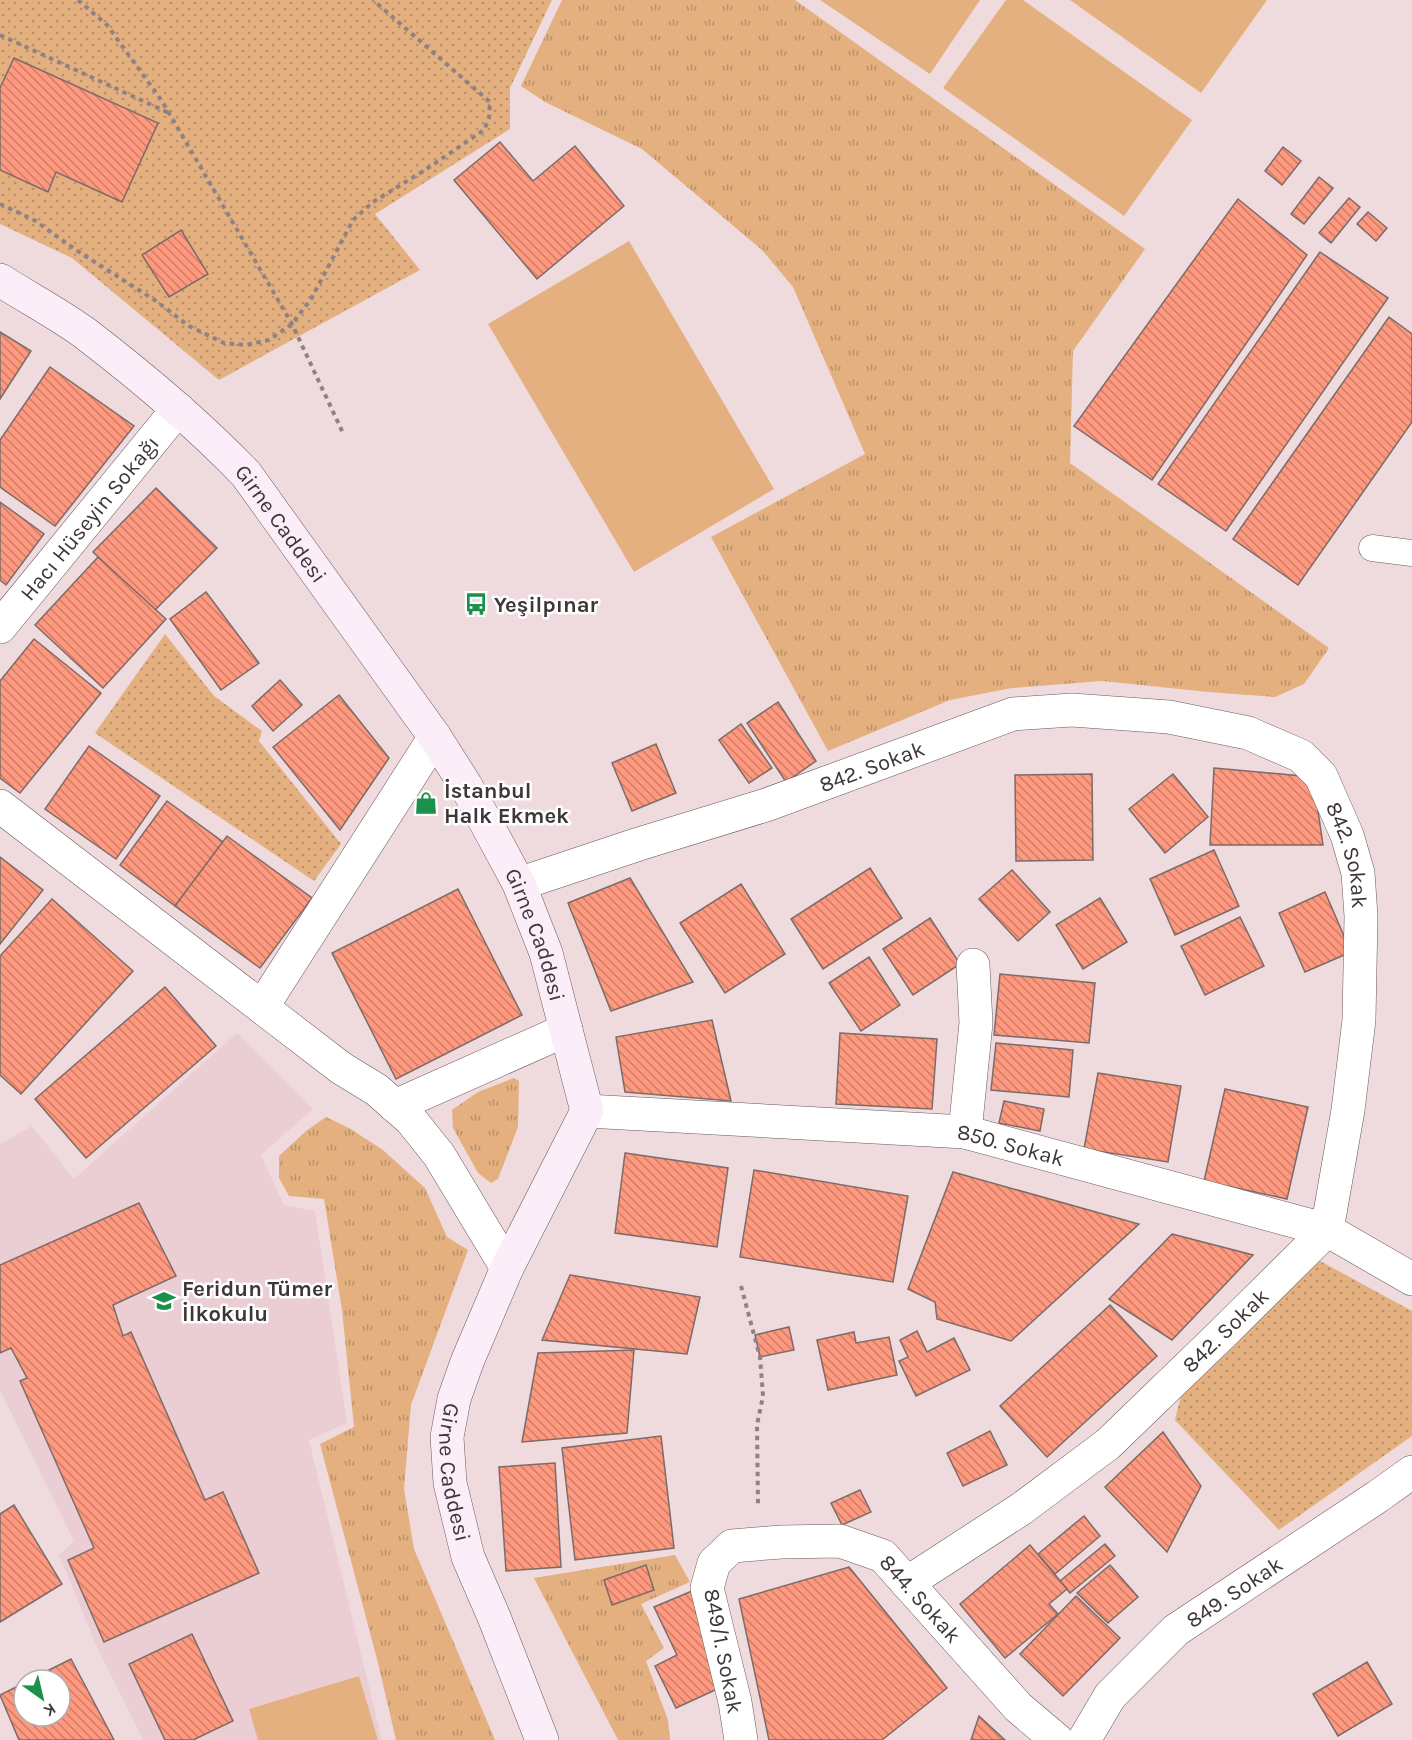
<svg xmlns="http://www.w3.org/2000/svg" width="1412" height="1740" font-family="Karla,sans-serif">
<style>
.built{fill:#ebced3}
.grass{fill:url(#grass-tufts)}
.park{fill:url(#park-dots)}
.pitch{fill:#e4b080}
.building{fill:url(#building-back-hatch);stroke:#7c6b67;stroke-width:1.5}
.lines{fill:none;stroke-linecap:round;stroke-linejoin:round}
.lane-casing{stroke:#69585b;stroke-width:27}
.street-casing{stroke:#69585b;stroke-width:34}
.secondary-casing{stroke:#69585b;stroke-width:34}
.path{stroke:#8f8284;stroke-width:4;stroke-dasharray:4.5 4.5;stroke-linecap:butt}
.lane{stroke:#fff;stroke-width:26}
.street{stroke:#fff;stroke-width:33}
.secondary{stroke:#fceef8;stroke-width:33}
.labels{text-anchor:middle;stroke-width:5;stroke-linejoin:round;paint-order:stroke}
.street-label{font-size:22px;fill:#3e3638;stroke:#fff}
.poi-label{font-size:22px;font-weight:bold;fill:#3e3638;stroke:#fff;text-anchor:start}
</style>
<defs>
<pattern id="grass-tufts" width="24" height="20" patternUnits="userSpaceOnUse" patternTransform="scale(1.5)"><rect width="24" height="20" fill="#e4b080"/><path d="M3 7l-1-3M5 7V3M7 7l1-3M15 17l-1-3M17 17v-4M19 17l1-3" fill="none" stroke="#ba906a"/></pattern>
<pattern id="park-dots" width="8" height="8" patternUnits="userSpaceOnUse" patternTransform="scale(1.5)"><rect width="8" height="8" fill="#e4b080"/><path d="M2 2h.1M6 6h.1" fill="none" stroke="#ba906a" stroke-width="1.8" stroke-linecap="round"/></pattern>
<pattern id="building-back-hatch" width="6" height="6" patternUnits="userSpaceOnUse" patternTransform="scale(1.5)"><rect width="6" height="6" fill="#fe987e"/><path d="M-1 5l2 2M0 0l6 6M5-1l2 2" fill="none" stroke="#cf7d68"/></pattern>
</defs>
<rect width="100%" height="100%" fill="#efdbde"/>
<polygon class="built" points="237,1033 313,1109 261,1155 284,1205 315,1211 347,1423 309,1440 382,1740 143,1740 96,1645 59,1555 74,1541 0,1390 0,1144 32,1126 74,1179"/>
<g class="grass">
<polygon points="562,0 795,0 1145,249 1073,351 1070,463 1329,648 1304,684 1275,697 1208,692 1102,681 1012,688 950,700 828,751 711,537 865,454 793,287 762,250 642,149 545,102 521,86"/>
<polygon points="514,1078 519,1081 518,1127 498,1179 491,1183 478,1173 453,1128 452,1110 478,1092"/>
<polygon points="326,1117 349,1128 383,1150 425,1188 447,1237 468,1250 411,1405 404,1489 414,1549 495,1740 396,1740 378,1663 320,1444 354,1427 342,1310 324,1199 289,1196 279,1178 279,1156 306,1131"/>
<polygon points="675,1555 690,1582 641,1604 664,1648 646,1661 668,1720 670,1740 618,1740 534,1578"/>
</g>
<g class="park">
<polygon points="0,0 552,0 510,88 510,129 375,214 420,270 219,380 72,258 0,224"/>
<polygon points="165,634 214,696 262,731 259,741 341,844 314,881 95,733"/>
<polygon points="1320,1261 1412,1311 1412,1436 1279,1530 1175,1420 1182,1392 1226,1346"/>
</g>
<g class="pitch">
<polygon points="820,0 980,0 930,74"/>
<polygon points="1006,0 1023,0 1192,120 1124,216 943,88"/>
<polygon points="1070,0 1267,0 1201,93"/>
<polygon points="629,241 774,489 634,572 488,324"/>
<polygon points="359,1676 378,1740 258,1740 249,1709"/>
</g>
<g class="building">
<polygon points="14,58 158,123 122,202 56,172 48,192 0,170 0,88"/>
<polygon points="500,142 533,181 575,146 624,206 537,279 454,180"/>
<polygon points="1283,147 1301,161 1282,185 1265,171"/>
<polygon points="1319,177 1333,188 1304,224 1291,214"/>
<polygon points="1349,198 1360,207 1331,243 1319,233"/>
<polygon points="1238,199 1307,255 1152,480 1074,426"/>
<polygon points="1368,212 1387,228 1376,241 1357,224"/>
<polygon points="181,230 208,274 169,297 142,255"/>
<polygon points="1320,252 1388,298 1226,531 1158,484"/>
<polygon points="1389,317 1412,334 1412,422 1298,585 1233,539"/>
<polygon points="0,332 31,351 0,399"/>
<polygon points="50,367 134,426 55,526 0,487 0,440"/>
<polygon points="156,488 217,548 154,611 93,552"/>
<polygon points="0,502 44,534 6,585 0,580"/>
<polygon points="98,557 166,619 103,688 35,625"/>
<polygon points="206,592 259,663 221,690 170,619"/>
<polygon points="34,639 101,693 20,793 0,778 0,681"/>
<polygon points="280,680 302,705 273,731 252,706"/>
<polygon points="339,695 389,758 340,830 273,747"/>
<polygon points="778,702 816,761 786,782 747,723"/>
<polygon points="741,724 772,768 749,783 719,740"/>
<polygon points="656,744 676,793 632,811 612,763"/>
<polygon points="89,746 160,796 116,859 45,809"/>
<polygon points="1214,768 1313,777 1323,845 1210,845"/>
<polygon points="1092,774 1093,860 1016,861 1015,775"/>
<polygon points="1173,774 1208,817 1165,853 1129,809"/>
<polygon points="167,801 223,842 175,906 120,865"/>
<polygon points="227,836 312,898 260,968 175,906"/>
<polygon points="1214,850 1239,906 1175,935 1150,879"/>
<polygon points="0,857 43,890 0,944"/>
<polygon points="870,868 902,918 823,969 791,919"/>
<polygon points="1012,870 1050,912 1018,941 979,899"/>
<polygon points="630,878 693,982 611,1011 568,903"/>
<polygon points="741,884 785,954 725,993 680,923"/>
<polygon points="458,889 522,1015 396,1079 332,953"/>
<polygon points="1325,892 1351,952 1305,972 1279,913"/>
<polygon points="1100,898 1127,942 1083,969 1056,925"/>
<polygon points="52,899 133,971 21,1094 0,1075 0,956"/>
<polygon points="1240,917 1264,966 1205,995 1181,946"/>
<polygon points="930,918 960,964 913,995 883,949"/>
<polygon points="869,957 900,1005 861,1031 829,983"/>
<polygon points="1000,974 1095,983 1089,1043 994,1035"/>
<polygon points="165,987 216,1046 86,1158 35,1099"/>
<polygon points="712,1020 731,1101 625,1092 616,1037"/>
<polygon points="840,1033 937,1039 932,1109 836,1104"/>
<polygon points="996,1043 1073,1050 1069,1097 991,1090"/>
<polygon points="1098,1073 1181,1086 1168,1162 1084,1149"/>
<polygon points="1225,1089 1308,1107 1287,1199 1204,1181"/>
<polygon points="1004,1101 1044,1109 1040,1131 999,1123"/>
<polygon points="625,1153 728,1168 717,1247 615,1233"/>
<polygon points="754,1170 908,1196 893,1282 740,1257"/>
<polygon points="953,1172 1139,1224 1011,1341 937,1319 935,1302 908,1289"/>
<polygon points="139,1203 176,1276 113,1305 123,1336 131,1332 205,1500 223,1492 259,1573 104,1642 68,1560 94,1548 20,1381 27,1378 11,1348 0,1353 0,1265"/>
<polygon points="1172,1234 1253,1255 1172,1340 1109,1299"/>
<polygon points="570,1275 700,1297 687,1354 542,1340"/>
<polygon points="1110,1305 1157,1356 1047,1457 1000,1406"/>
<polygon points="789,1327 794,1350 760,1357 755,1335"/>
<polygon points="917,1331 927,1352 954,1338 970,1370 916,1396 899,1361 908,1357 900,1340"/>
<polygon points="854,1332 856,1343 889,1337 897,1375 828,1390 817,1340"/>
<polygon points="634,1350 627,1433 522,1442 538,1353"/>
<polygon points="990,1431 1007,1465 963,1486 947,1453"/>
<polygon points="1163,1432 1201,1486 1167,1552 1105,1487"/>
<polygon points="661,1436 674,1548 575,1560 562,1448"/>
<polygon points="555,1463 561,1567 506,1571 499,1467"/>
<polygon points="860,1490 871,1512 842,1525 831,1503"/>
<polygon points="14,1505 62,1584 0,1622 0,1514"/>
<polygon points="1084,1516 1100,1536 1055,1574 1038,1554"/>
<polygon points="1105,1544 1115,1556 1070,1593 1060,1581"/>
<polygon points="1030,1545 1067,1589 1049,1604 1058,1614 1005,1658 960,1604"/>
<polygon points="646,1565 654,1590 612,1605 604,1580"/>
<polygon points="1110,1565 1138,1597 1108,1623 1077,1593"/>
<polygon points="849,1567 947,1688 882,1740 769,1740 739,1599"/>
<polygon points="692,1591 726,1685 676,1708 655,1666 677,1655 654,1607"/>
<polygon points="1076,1596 1120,1638 1063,1696 1020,1654"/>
<polygon points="192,1634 233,1721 193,1740 165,1740 129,1664"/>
<polygon points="71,1659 114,1740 19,1740 0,1695 24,1683 24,1716 60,1716 60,1680 29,1680"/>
<polygon points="1367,1662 1392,1704 1338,1736 1313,1694"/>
<polygon points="979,1716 1005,1740 971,1740"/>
</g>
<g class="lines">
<g class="lane-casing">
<polyline id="lane" points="1372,548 1412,553"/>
</g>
<g class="street-casing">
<g id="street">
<path id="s1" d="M0,627L178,409"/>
<polyline points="0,806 341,1068 377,1090 411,1120 439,1155 507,1268"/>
<path id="s2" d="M519,884L639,844L766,805L1013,714L1072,710L1169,717L1248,733L1301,756L1321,776L1347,835L1358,873L1361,916L1359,1020L1348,1110L1327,1230L1223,1333L1108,1444L1021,1509L907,1583"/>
<polyline points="262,1007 435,737"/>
<polyline points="395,1106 566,1030"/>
<path id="s3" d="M587,1111L965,1132L1327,1230L1412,1279"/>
<polyline points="965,1132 976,1023 973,965"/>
<path id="s4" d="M741,1740L735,1702L707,1588L714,1563L732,1546L781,1542L840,1541L883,1556L1018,1707L1057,1740"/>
<path id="s5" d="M1084,1740L1110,1696L1176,1630L1377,1497L1412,1472"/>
</g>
</g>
<g class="secondary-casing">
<g id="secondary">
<path id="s6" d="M0,280C28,298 59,314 86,334C142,377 197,423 246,474L435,737L466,786L491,832L519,884L546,953L587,1111L507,1268L467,1362L454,1399L447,1437L450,1483L468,1557L494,1617L542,1740"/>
</g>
</g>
<g class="path">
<polyline points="78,0 107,25 162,101 292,324 343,433"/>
<polyline points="0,35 169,113"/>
<polyline points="0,204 34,220 76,250 156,301 189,326 224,343 246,345 269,340 292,324 311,299 353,220 373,202 425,170 484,130 489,118 490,102 373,0"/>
<polyline points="741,1286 760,1357 763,1396 757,1425 758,1504"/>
</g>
<use href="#lane" class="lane"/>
<use href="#street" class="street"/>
<use href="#secondary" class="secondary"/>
</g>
<defs>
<g id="bus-bare" transform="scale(1.8)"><path d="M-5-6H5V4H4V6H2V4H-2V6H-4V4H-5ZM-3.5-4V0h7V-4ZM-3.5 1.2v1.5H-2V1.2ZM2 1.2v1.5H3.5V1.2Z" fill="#1b904b" stroke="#fff" stroke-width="2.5" paint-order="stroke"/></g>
<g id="shop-bare" transform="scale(1.8)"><path d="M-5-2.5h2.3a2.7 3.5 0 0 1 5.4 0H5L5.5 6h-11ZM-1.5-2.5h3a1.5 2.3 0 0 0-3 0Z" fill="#1b904b" stroke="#fff" stroke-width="2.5" paint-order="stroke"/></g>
<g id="school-bare" transform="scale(1.8)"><path d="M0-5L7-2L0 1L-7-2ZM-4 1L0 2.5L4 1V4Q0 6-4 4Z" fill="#1b904b" stroke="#fff" stroke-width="2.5" paint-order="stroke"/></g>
</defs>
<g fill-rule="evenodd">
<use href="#bus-bare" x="476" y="604"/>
<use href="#shop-bare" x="426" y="803"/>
<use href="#school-bare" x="164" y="1301"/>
</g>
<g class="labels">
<g class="street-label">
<text dy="8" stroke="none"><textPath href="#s1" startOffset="141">Hacı Hüseyin Sokağı</textPath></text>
<text dy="8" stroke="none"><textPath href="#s6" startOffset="375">Girne Caddesi</textPath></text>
<text dy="8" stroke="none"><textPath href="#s2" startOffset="372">842. Sokak</textPath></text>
<text dy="8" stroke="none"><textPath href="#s2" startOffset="930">842. Sokak</textPath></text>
<text dy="8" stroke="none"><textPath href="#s6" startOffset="861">Girne Caddesi</textPath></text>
<text dy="8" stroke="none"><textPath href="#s3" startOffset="426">850. Sokak</textPath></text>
<text transform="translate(1225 1330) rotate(-44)" y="8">842. Sokak</text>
<text dy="8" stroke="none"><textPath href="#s6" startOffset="1437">Girne Caddesi</textPath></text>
<text dy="8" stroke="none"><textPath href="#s5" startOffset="214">849. Sokak</textPath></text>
<text dy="8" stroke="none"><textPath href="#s4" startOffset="417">844. Sokak</textPath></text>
<text transform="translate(724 1651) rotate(79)" y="8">849/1. Sokak</text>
</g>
<g class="poi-label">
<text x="494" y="612">Yeşilpınar</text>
<text x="444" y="798">İstanbul<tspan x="444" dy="25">Halk Ekmek</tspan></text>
<text x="182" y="1296">Feridun Tümer<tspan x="182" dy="25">İlkokulu</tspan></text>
</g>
</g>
<g transform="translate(42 1698) rotate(146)"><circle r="28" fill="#ffffff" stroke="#b2afaf" stroke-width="1.5"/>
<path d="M0-4.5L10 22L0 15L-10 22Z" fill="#1b904b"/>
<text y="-9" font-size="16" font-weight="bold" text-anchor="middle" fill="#3e3638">K</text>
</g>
</svg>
